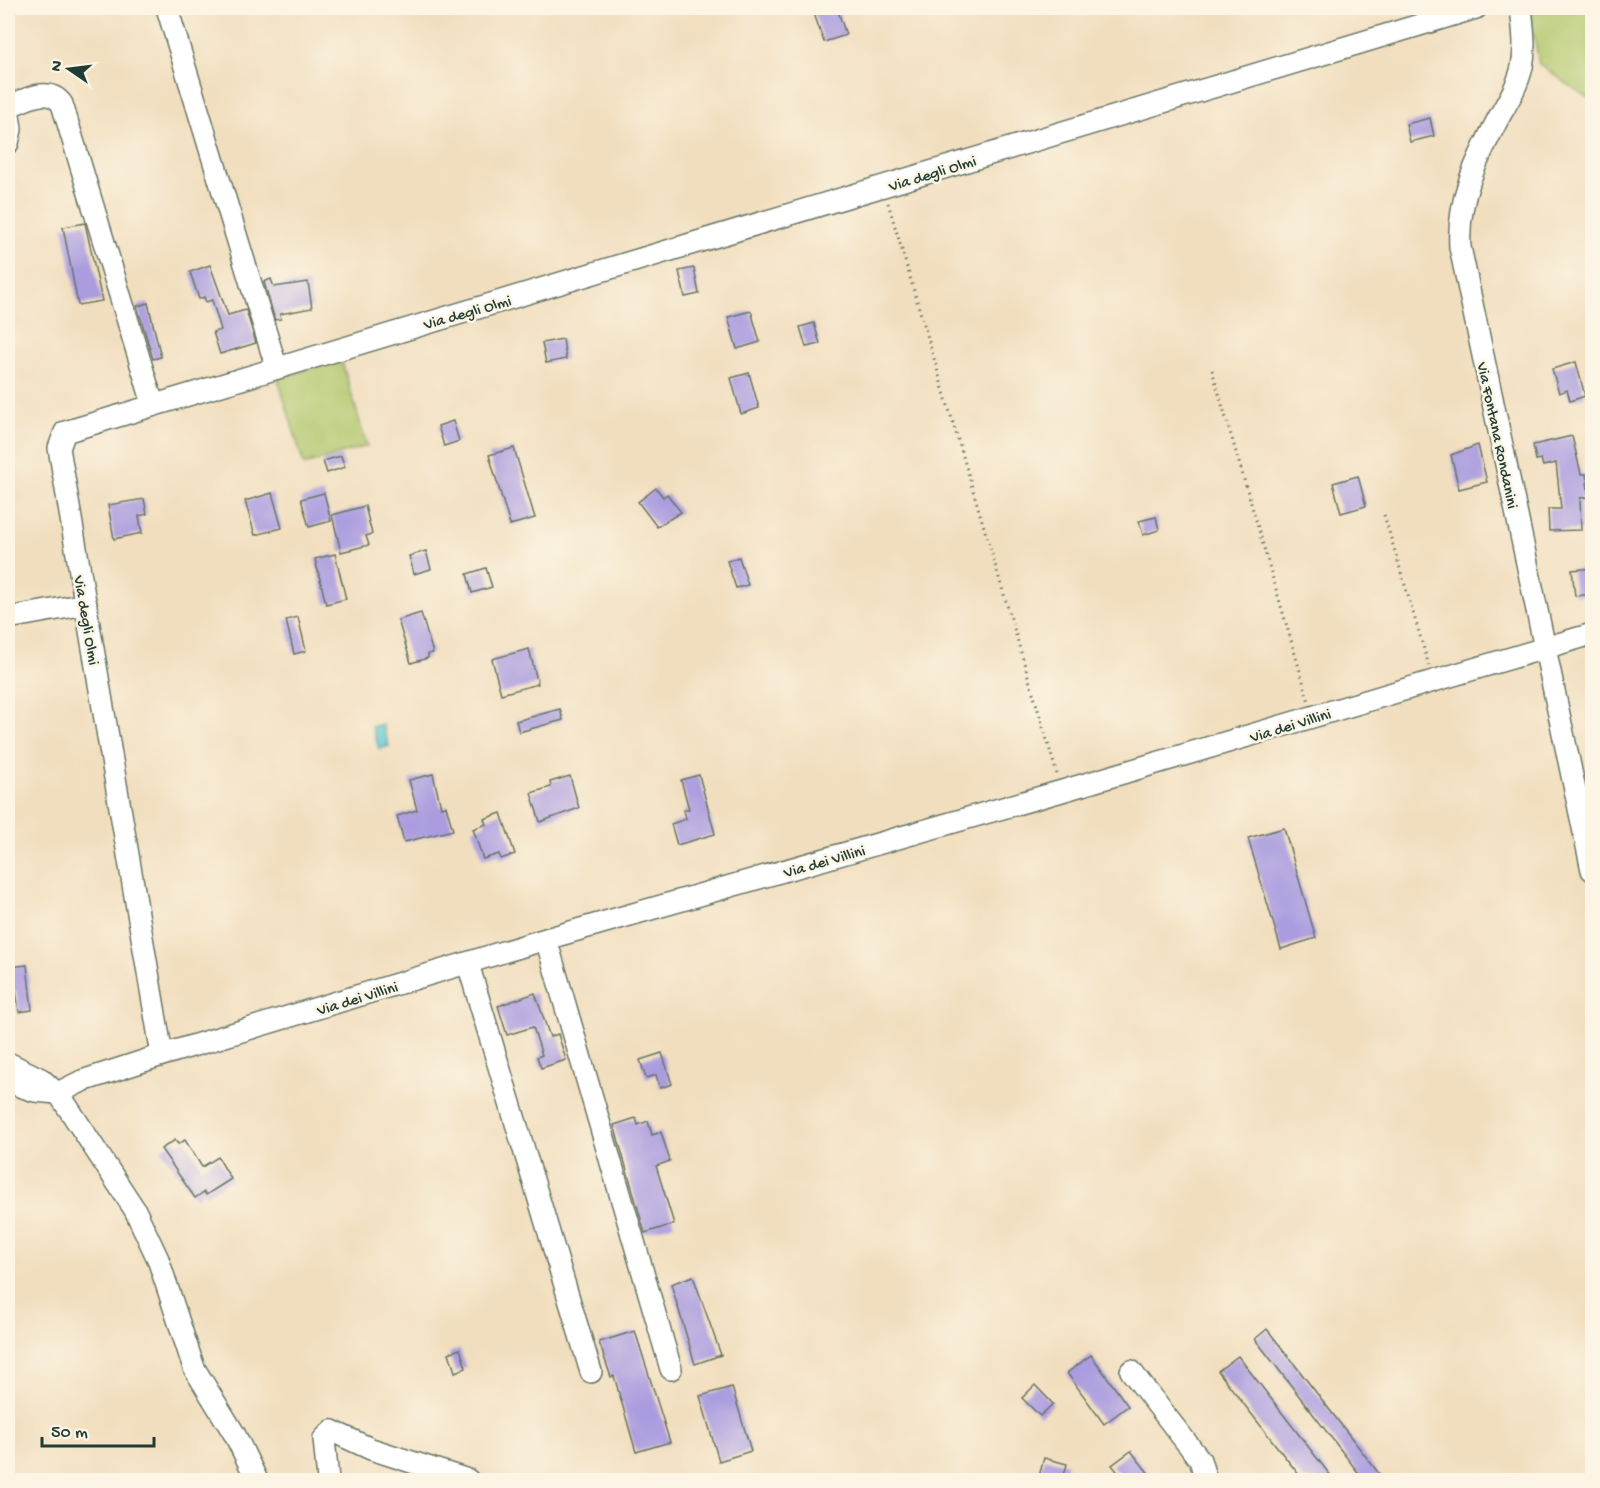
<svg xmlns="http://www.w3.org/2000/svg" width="1600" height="1488" font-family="'Gochi Hand',sans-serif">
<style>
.green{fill:#b0c66a;stroke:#68824f;stroke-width:1.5}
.water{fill:#5cc9d3;stroke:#3e8384;stroke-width:1.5}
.building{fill:#aa9cdf}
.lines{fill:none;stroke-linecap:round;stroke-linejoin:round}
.minor-casing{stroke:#687564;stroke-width:24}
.path{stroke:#687564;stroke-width:3;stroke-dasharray:1.5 4.5;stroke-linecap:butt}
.minor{stroke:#fff;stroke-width:21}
.labels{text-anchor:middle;stroke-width:5;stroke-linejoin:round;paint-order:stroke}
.street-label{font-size:16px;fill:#1f3d34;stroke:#fcf5e5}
</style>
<rect width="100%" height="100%" fill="#fcf5e5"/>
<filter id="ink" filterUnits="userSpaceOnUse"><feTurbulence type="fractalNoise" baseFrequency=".0167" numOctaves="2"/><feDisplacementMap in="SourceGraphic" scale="12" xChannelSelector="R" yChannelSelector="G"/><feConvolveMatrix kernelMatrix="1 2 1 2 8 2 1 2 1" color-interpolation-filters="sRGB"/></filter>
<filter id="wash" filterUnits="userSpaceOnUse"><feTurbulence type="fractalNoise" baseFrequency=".008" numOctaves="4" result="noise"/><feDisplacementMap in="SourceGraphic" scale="24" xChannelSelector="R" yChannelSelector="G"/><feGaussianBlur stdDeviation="1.35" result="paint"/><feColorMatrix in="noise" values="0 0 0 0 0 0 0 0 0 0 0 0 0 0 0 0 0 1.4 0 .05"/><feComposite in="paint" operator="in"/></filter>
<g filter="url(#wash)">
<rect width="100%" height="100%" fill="#f1debe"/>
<g class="green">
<polygon points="1529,8 1592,8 1592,101 1539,64"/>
<polygon points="341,359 367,446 304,465 278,379"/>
</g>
<polygon class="water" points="382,724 389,746 379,749 372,727"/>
<g id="blocks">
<g class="building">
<polygon points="812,8 837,8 846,35 824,42"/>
<polygon points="1430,118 1434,136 1410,142 1406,124"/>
<polygon points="85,223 102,301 78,305 63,227"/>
<polygon points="210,265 228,315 246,310 256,343 220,354 213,332 221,330 212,300 206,302 204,297 199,299 190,272"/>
<polygon points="694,268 699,294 685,297 679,271"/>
<polygon points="271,279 274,287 308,282 312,308 280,314 281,319 275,320 264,282"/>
<polygon points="148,303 161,357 153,359 137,306"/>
<polygon points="751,311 760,342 737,349 728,317"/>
<polygon points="814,323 820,344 806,347 800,327"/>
<polygon points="563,339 566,359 546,363 542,343"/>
<polygon points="1576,362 1585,396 1570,401 1567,390 1559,393 1552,369"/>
<polygon points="749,373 759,408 741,414 731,378"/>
<polygon points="453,421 459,441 444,446 438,426"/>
<polygon points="1572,436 1581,474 1586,474 1589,497 1580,498 1581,530 1549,531 1548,509 1561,509 1556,463 1543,466 1541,459 1536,460 1533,445"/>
<polygon points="1478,445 1487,482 1459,489 1451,455"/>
<polygon points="514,448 535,518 510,525 489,455"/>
<polygon points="341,456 345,467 327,473 323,461"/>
<polygon points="1358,476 1366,506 1341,513 1333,483"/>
<polygon points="656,488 663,497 667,494 681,512 657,527 638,502"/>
<polygon points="272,493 282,528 255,535 245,501"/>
<polygon points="324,493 331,521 309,527 301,499"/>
<polygon points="144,499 147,514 139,516 142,533 114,539 108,505"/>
<polygon points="365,506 372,534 366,536 369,545 341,552 332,515"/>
<polygon points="1156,517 1159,530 1143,535 1139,521"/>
<polygon points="426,551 431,569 414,574 409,556"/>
<polygon points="335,554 346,599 326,604 315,559"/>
<polygon points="739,557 748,585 736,588 727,561"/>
<polygon points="486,568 492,587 472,593 467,574"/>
<polygon points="1593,568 1593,594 1575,596 1572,570"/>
<polygon points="421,613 433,653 428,654 428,658 411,663 398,620"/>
<polygon points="298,617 306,651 294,654 286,620"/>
<polygon points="529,649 538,684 501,694 492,659"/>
<polygon points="560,709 563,720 519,732 516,721"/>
<polygon points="433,774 441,807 446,806 453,830 404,842 397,816 417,810 409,780"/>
<polygon points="699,775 715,834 677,845 671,824 686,819 684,810 689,809 681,780"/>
<polygon points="570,776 579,808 540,822 531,793 551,787 550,782"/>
<polygon points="501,813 515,854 501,859 499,854 483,859 473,829 486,824 484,819"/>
<polygon points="1284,828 1316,938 1281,949 1248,838"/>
<polygon points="27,965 32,1010 19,1012 16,991 8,992 8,967"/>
<polygon points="535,993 550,1037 558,1034 566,1060 541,1068 537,1057 542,1055 533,1027 507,1035 498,1006"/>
<polygon points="662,1053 672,1084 660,1088 656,1075 646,1078 640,1060"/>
<polygon points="636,1118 638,1125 648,1121 652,1135 661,1132 670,1161 656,1166 674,1224 645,1233 614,1125"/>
<polygon points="175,1140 178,1144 185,1140 202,1167 218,1157 231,1179 206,1195 204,1192 195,1198 161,1149"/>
<polygon points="693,1276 721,1355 695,1364 671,1284"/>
<polygon points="1267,1329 1384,1480 1364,1480 1255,1339"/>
<polygon points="635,1331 670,1442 636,1452 614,1376 611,1377 599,1342"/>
<polygon points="460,1349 466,1368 455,1372 449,1353"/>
<polygon points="1091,1355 1128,1406 1104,1424 1067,1373"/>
<polygon points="1238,1356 1334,1480 1303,1480 1218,1371"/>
<polygon points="1035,1385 1053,1404 1040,1416 1022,1398"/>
<polygon points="732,1387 751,1451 719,1461 700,1396"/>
<polygon points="1131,1451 1154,1480 1124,1480 1112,1465"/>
<polygon points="1044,1458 1067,1464 1063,1480 1038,1480"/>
</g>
</g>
</g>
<g filter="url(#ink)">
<use href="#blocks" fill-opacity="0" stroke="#687564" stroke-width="1.5"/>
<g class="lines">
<g class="minor-casing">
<g id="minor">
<polyline points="167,8 276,366"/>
<path d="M1521,8C1523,27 1526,47 1522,67C1518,85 1508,101 1499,117C1477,159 1457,198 1460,247L1592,870"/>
<path d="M8,107C25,100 48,85 62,104L153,404"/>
<polyline points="8,108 11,129 8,143"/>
<polyline points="8,618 86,604"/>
<polyline points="546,939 671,1369"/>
<polyline points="468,964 591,1372"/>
<polyline points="162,1055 59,448 65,432 1476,8"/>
<polyline points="8,1063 41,1079 61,1097 135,1210 158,1259 194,1368 235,1435 257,1480"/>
<polyline points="8,1082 35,1091 57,1093"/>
<polyline points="58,1093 82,1081 162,1055 546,939 1062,791 1592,634"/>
<polyline points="1131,1371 1200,1460 1206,1480"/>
<polyline points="328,1480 324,1439 332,1431 371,1449 468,1480"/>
</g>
</g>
<g class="path">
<polyline points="888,203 1057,774"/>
<polyline points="1212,370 1309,702"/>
<polyline points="1384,515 1429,666"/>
</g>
<use href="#minor" class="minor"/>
</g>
</g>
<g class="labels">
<g class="street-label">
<text transform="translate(932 172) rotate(-17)" y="6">Via degli Olmi</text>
<text transform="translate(467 311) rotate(-16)" y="6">Via degli Olmi</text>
<text transform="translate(1499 435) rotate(78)" y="6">Via Fontana Rondanini</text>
<text transform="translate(88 620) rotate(80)" y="6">Via degli Olmi</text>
<text transform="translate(1290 724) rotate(-17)" y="6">Via dei Villini</text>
<text transform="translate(824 860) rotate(-16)" y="6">Via dei Villini</text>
<text transform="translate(357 997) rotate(-17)" y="6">Via dei Villini</text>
</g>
</g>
<rect width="1600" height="1488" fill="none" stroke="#fcf5e5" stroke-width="30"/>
<g transform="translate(69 69) rotate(284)" stroke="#fcf5e5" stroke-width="4.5" paint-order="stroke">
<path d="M0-4.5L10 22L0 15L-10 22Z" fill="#1f3d34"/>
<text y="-9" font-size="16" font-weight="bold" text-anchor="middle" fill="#1f3d34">N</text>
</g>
<path d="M42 1437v9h112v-9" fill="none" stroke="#1f3d34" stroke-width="3"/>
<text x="51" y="1437" font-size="18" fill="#1f3d34" stroke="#fcf5e5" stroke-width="4.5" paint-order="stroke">50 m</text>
</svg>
